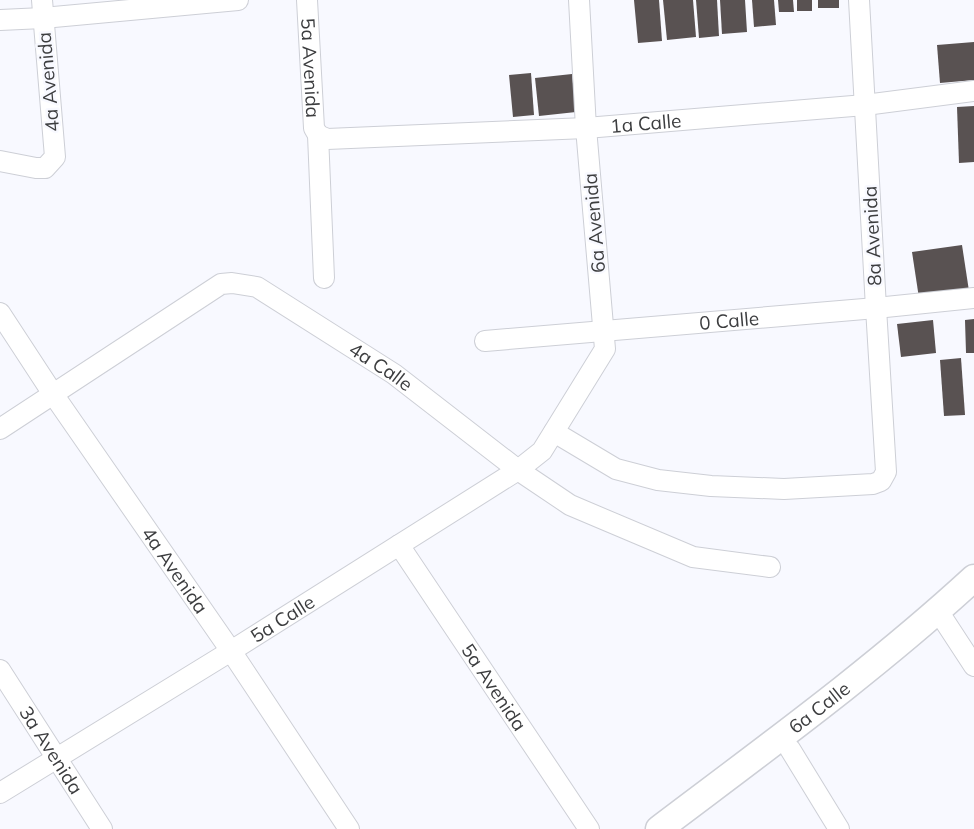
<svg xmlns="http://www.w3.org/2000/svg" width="974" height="829" font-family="Mulish,sans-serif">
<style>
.building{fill:#595252}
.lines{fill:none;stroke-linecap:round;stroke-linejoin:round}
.minor-casing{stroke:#cdcfd6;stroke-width:22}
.major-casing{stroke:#cdcfd6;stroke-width:29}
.minor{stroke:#fff;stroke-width:20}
.major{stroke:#fff;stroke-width:26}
.labels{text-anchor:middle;stroke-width:5;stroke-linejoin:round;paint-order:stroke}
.street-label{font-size:19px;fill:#3c3d3f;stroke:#f8f9ff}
</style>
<rect width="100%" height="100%" fill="#f8f9ff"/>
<g class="building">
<polygon points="634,0 659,0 662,41 638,43"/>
<polygon points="663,0 693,0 696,37 667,40"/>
<polygon points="696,0 717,0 719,36 699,38"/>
<polygon points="720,0 745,0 747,32 722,34"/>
<polygon points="752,0 774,0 776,25 754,27"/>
<polygon points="778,0 793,0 794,12 779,12"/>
<rect x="797" y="0" width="15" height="11"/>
<rect x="818" y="0" width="21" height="8"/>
<polygon points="974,42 974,80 940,83 937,45"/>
<polygon points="531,73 534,115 513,117 509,75"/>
<polygon points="572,74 576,112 539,116 535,78"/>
<polygon points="974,106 974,162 959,163 957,107"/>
<polygon points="962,245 969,291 919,298 912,252"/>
<polygon points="974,319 974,353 966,353 965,320"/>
<polygon points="933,320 936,353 901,357 897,324"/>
<polygon points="961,358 965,415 944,416 940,360"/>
</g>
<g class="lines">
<g class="minor-casing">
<g id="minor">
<path id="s1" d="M307,0L314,128L318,135L324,278"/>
<polyline points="0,20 43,18 238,0"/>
<path id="s2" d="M318,135L327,139L586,128L865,105L974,91"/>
<polyline points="0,161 36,168 45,168 55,157 42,0"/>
<path id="s3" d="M0,313L53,394L231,651L349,829"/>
<path id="s4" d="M485,341L876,308L974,298"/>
<path id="s5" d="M0,429L221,284L232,283L257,287L394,374L518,470L570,505L693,557L770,567"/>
<polyline points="554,432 616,469 658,480 711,486 784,489 873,484 881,481 886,472 876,308 859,0"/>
<path id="s6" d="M399,545L589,829"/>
<polyline points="938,611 974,666"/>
<path id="s7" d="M0,670L102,829"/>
<polyline points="790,749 839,829"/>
<path id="s8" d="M0,793L231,651L518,470L542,451L605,349L586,128L579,0"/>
</g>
</g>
<g class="major-casing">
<g id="major">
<path id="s9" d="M659,829C766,748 875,669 974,578"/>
</g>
</g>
<use href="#minor" class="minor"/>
<use href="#major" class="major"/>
</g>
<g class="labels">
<g class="street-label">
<text dy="7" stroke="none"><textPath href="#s1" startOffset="68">5a Avenida</textPath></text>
<text transform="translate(48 82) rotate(-95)" y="7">4a Avenida</text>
<text dy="7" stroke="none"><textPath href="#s2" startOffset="329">1a Calle</textPath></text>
<text transform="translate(594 223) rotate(-95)" y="7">6a Avenida</text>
<text transform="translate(872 236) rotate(-93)" y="7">8a Avenida</text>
<text dy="7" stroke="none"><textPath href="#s4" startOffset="245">0 Calle</textPath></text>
<text dy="7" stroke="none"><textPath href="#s5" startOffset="448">4a Calle</textPath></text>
<text dy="7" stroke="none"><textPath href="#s3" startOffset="311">4a Avenida</textPath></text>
<text dy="7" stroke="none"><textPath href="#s8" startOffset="332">5a Calle</textPath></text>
<text dy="7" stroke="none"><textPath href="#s6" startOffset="171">5a Avenida</textPath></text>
<text dy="7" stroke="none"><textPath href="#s9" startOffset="201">6a Calle</textPath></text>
<text dy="7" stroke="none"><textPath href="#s7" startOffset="95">3a Avenida</textPath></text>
</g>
</g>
</svg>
